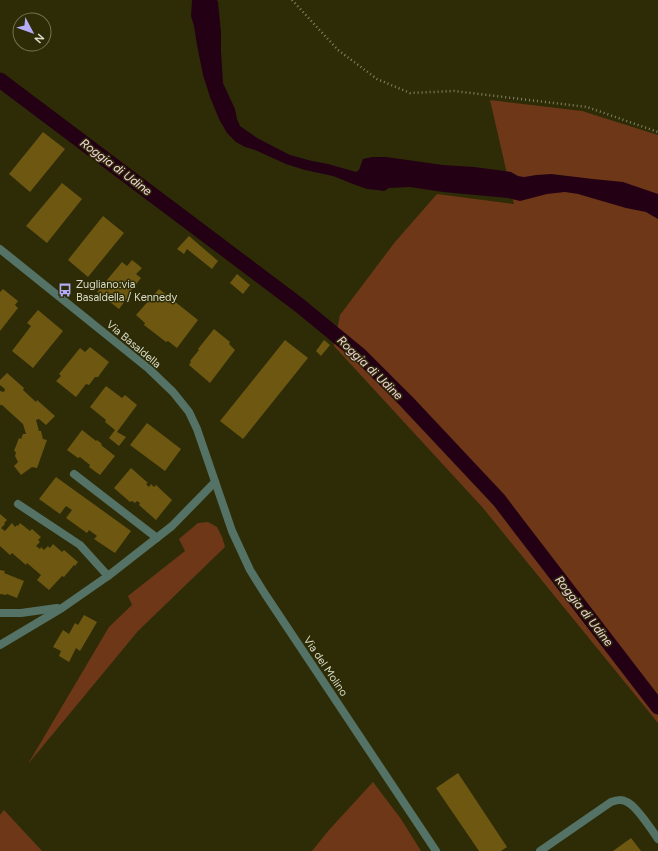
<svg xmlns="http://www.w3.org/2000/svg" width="658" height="851" font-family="Figtree,sans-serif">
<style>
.green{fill:#6e3818}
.water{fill:#240015}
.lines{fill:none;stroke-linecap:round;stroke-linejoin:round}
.canal{stroke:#240015;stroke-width:15}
.building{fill:#6e5711}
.path{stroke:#848467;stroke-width:2.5;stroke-dasharray:1 3;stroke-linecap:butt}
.street{stroke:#547266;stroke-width:8}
.labels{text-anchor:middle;stroke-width:3;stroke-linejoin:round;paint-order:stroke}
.poi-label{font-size:11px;fill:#dcddc9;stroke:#2d2c07;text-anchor:start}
.street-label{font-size:11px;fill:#dcddc9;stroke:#2d2c07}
.water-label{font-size:12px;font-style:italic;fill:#f9d4e5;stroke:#2d2c07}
</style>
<rect width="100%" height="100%" fill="#2d2c07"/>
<g class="green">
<polygon points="490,100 582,111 658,135 658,723 483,508 334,346 340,315 395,242 437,194 514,204"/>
<polygon points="208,522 217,527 222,537 225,547 138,631 28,764 109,627 132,605 128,596 185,551 179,539 198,523"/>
<polygon points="373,782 401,819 421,851 312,851 329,830"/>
<polygon points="4,810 42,851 0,851 0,815"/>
</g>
<polygon class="water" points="192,0 217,0 218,2 221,32 221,51 223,83 235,109 237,119 240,126 257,138 290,155 312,161 328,164 356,172 359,170 363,159 372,157 386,157 443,165 474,167 511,172 518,176 524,177 536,175 551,174 593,179 623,182 658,194 658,219 646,212 626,208 578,194 565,192 547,194 520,201 508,198 443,192 410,187 389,188 384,191 377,190 367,189 353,184 333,176 305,170 286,164 255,150 245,147 236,142 227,133 219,119 210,97 203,75 197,45 194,26 191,16"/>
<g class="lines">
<polyline class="canal" points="0,80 299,305 360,355 406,401 499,500 518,525 658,707"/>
</g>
<g class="building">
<polygon points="43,132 65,149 30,192 9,174"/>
<polygon points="62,183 82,199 47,243 26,226"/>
<polygon points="103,216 124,233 88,277 68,260"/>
<polygon points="189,236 218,261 212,269 187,249 184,254 177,249"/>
<polygon points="132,260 142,268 136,274 141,278 130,292 131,293 119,309 97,292 122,262 127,266"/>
<polygon points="237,274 250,285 243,294 230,283"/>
<polygon points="3,289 18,301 15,305 18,308 0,331 0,292"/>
<polygon points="159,289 198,320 177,348 168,341 166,342 144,325 145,323 136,315"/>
<polygon points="38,310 63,331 33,368 12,351 31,326 27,323"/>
<polygon points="214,329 230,342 229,344 235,350 210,383 189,365 191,362 190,361 199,350 198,349"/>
<polygon points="285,340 308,358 243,439 220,421"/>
<polygon points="324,340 330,345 321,356 316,351"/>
<polygon points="90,347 109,362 98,377 95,377 89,385 86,384 76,397 56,381 61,376 59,374 80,348 85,352"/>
<polygon points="7,373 24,388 23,390 36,402 37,400 55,416 46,425 39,419 36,420 39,431 41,431 43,439 47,440 37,468 32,467 21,475 14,466 18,462 15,456 16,452 14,451 19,438 21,439 23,434 26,434 23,424 2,405 0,405 0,391 4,392 5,389 0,385 0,380"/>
<polygon points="106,386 122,398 125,395 137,405 117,432 126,437 119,446 109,438 115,430 105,422 106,420 90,407"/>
<polygon points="147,423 181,449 165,471 130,445"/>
<polygon points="82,430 96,441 97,440 102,444 101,445 115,456 100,475 89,467 90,465 80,457 78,458 67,450"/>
<polygon points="131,468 148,483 146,484 149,487 151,484 154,487 156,485 172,500 156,520 139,505 140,503 137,501 135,503 132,501 130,502 114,488"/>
<polygon points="56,477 131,531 115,553 94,539 97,536 89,530 87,533 66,518 72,510 66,506 60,514 39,499"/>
<polygon points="0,514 7,520 4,523 5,524 1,528 5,531 12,523 15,527 17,525 18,526 20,523 30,531 32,529 41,537 38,540 40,542 36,546 40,549 41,547 44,550 48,546 50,548 53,544 62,552 64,550 78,562 75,566 74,565 64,577 62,576 49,590 37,580 41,575 27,563 26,565 12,553 10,555 0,546"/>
<polygon points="0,570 5,571 4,573 24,581 17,598 7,594 6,595 0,594"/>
<polygon points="84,615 97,622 80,651 76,648 69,662 59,656 61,651 53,647 63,630 69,634 75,623 78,625"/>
<polygon points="458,773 507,847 501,851 479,851 436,788"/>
<polygon points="631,838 641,851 613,851"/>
</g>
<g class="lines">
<polyline class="path" points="292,0 338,50 377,79 410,93 454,91 587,107 658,132"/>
<g class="street">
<polyline points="0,249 149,369 173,392 189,412 197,429 232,531 250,570 265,594 436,851"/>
<polyline points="74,474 157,538"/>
<polyline points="18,504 80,545 108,576"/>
<polyline points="0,613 21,613 57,608"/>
<polyline points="0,645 62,608 108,576 172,526 215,482"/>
<path d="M540,851L611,802C617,800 621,799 627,802C635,805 652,830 658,839"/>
</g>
</g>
<defs>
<g id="bus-bare" transform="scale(1.08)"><path d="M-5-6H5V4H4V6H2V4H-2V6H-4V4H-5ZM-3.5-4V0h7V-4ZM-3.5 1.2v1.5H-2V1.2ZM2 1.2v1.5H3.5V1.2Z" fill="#b4acf9" stroke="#2d2c07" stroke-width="2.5" paint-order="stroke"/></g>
</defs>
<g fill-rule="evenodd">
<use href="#bus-bare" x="65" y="290"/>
</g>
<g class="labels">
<g class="poi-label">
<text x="76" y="288">Zugliano:via<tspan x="76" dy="13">Basaldella / Kennedy</tspan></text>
</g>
<g class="street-label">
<text transform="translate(134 344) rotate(40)" y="4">Via Basaldella</text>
<text transform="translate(326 666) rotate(56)" y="4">Via del Molino</text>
</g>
<g class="water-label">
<text transform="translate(116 167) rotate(37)" y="4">Roggia di Udine</text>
<text transform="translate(370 368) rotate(44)" y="4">Roggia di Udine</text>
<text transform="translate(584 611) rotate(52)" y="4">Roggia di Udine</text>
</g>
</g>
<g transform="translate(32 32) rotate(131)"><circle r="19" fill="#2d2c07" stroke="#737355"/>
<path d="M0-3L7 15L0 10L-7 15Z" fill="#b4acf9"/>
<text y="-6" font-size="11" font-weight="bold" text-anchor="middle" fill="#dcddc9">N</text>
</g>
</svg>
